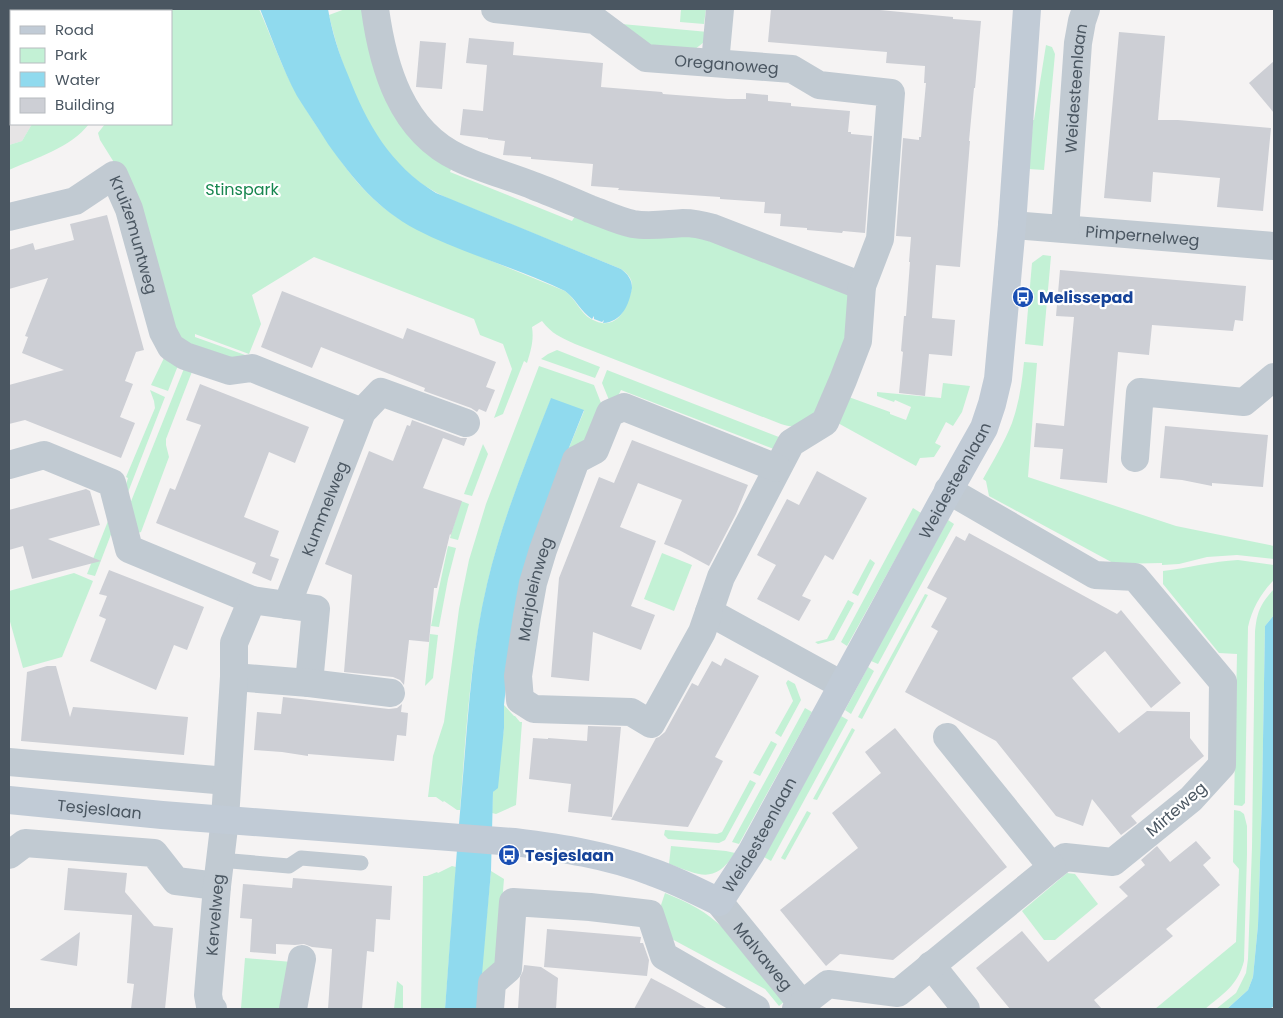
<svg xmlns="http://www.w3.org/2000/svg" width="1283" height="1018" font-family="Poppins,sans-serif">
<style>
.education{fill:#e6e4e5}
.green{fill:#c3f1d5}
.water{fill:#90daee}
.building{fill:#cdcfd5}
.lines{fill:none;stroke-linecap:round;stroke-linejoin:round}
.lane{stroke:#c1cad2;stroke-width:15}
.street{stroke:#c1cad2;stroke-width:28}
.secondary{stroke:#c1cbd6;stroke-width:28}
.labels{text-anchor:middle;stroke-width:4.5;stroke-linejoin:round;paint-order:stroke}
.street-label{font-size:16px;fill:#4a5661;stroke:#fff}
.park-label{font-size:16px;fill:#17864f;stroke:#fff}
.transit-label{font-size:16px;font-weight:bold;fill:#164399;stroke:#fff;text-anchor:start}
</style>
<rect width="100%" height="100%" fill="#f5f3f3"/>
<polygon class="education" points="9,9 145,9 143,11 11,11 11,124 32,124 22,141 9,145"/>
<g class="green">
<path d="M145,9H259C272,38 282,69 298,96C309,115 321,133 334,151C348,172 364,192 384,208C399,220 416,229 433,237L565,291C576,299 580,313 591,319C609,329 621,320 627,303C633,288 636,279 621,269L449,199C441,195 433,191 425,186C371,151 343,75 329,15L345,9H363L453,164L450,172L572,221L577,213L696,234L852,291L848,338L814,419C800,425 796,429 781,424L575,344C560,337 552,334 542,321L532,327C534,340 531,350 527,363L524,361L503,414L494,418L512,369L503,344L480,335L474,319L314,257L252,295L261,324L249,354L195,334V337L248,356L235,361L179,342L115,164L100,140L98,133L105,124H171V11H143Z"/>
<polygon points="681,9 706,9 704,24 680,22"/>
<polygon points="611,23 708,32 708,39 690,53 650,50"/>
<polygon points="1046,45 1052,47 1055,54 1044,170 1029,169 1033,120 1034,120"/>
<path d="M32,124H89C70,148 36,158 9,170V145L22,141Z"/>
<polygon points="1043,255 1051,256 1043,346 1025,344 1032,263"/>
<polygon points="557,350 600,367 595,378 541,359 548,354"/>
<polygon points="164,358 179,363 168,391 151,385"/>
<path d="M1024,362L1037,363L1028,477L1176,526L1274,546V559L1237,555L1207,557L1179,564L1162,565V563L1115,564L989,496L986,481L983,479C993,461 1004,443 1012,423C1019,403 1022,383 1024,362Z"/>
<polygon points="185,366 193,369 166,439 166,445 169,457 141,532 131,535 126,514"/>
<path d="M539,366L594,385L601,403L585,448L566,455L584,411L551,399C527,460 502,520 487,585C470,659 466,735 460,810H457L444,801L443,802L436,797H428L433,756L444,722L459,609L469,560L486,504Z"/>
<polygon points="607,370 784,439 779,451 621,390 618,396 609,400 602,383"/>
<polygon points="943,383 970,386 962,412 953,426 946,422 935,443 941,446 934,457 920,458 916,466 836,422 846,396 890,412 890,414 906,420 911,407 895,400 894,402 877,396 877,392 941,398"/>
<polygon points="150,390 165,397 125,500 123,494 128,478 126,477 155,408 154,401"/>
<polygon points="483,444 488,454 472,496 464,494"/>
<polygon points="461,501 469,504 458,540 450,538"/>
<polygon points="913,508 921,513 847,646 841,642"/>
<polygon points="112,511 115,524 95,576 87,574"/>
<polygon points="948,520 954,524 878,664 871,661 874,654"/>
<polygon points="448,546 456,548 448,579 439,627 431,626"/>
<polygon points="662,553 692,565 674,611 644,599"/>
<polygon points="870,559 875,563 858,596 852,593"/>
<path d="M1238,560L1274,565V580C1261,593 1252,609 1248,627L1245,803L1242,806L1234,805L1237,654L1219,653L1163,584V571C1188,568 1213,561 1238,560Z"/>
<polygon points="74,573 93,581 62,657 23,668 9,618 9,591"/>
<path d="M1274,589V615L1265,626L1262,798L1258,925L1253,977L1248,990L1227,1009H1216L1236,993L1246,973L1248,959L1252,847L1255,632C1257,612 1260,604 1274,589Z"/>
<polygon points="925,594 928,595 862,719 858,717"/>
<polygon points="848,600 854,603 834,640 818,644 815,642 827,639"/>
<polygon points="430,634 438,635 433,678 425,686"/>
<polygon points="868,667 874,671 851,714 845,710"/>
<polygon points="788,680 795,684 801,700 781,737 775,733 793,701 786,683"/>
<polygon points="504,705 514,716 515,716 520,722 522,722 516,805 496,814 492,813 493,792 495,789 504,728"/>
<polygon points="805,708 812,712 739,844 732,842"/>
<polygon points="841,716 848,720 771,861 764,857"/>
<polygon points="852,728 855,730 817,800 813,799"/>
<polygon points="771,741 777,744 760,776 753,773"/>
<polygon points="750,780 756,783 725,840 719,843 668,839 664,835 665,830 717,834 722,832"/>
<path d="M1234,810L1240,811L1244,814L1247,826V854L1244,961C1238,985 1223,994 1205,1009H1155L1236,942L1239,869L1233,862Z"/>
<polygon points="807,811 811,813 785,860 781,858"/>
<path d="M671,846L726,851L735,853C714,885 700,875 669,864Z"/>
<polygon points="452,866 456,867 445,1009 421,1009 423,876 427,876 437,872 438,873"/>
<polygon points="491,871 504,879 497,965 493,966 481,975"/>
<polygon points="1067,873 1075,874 1098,904 1055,940 1044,940 1022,911"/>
<path d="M665,893C689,903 706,911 724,929L784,1002L779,1006L765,989L670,938L661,905Z"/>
<polygon points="245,958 292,962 288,1009 259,1009 241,1008"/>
<polygon points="397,981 403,986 403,1009 394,1009"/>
</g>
<g class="water">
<path d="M260,9H328C332,32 339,54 348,75C367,124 390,165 436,193L621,269C628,274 632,280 632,288C629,305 622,322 603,323L604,320L602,322L594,319V316L592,319C581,312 576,299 565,291C517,268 464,254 417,230C377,209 354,180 328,144C318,128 307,112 297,96C282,68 272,38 260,9Z"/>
<path d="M551,398L584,410L566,455L511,641L504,705V728L498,788L493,792L491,871L479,1009H445C451,927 457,846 464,764C469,704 473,643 487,584C502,520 527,459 551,398Z"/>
<polygon points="1274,615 1274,1006 1270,1009 1227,1009 1248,990 1253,977 1258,925 1262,798 1265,626"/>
</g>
<g class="building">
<polygon points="771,9 880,9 880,10 953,17 953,19 981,21 975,88 974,88 969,141 970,141 960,267 936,265 934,291 932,318 955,320 952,356 929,354 925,396 899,393 903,352 901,351 904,316 906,316 910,262 909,262 911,237 896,236 903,138 919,140 919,137 921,137 926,83 924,83 925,66 886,63 887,52 768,42"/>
<polygon points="1119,32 1165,36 1158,120 1178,120 1271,128 1263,211 1217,207 1220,178 1153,172 1151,202 1104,198"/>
<polygon points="469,38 514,42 513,55 603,63 601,87 662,92 663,94 728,99 746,99 746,93 768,95 768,101 791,103 791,106 850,111 848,132 851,132 851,134 872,136 865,233 843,231 842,233 807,230 807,228 780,226 781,214 764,213 765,202 720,199 720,197 618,190 619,188 591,186 593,164 531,159 531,157 503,155 505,141 488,139 488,138 460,135 463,109 483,111 487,65 466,63"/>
<polygon points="420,41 446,43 442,89 416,87"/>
<polygon points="1274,61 1274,113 1249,83"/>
<polygon points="107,215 144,350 136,352 125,381 133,384 120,417 135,423 121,458 25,420 9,424 9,385 64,370 22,353 28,337 25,336 48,278 9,289 9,250 33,243 35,250 74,240 70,224"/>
<polygon points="1060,270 1246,286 1243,321 1235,320 1233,331 1152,325 1149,355 1118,352 1107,483 1060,479 1063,449 1034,447 1036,423 1064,426 1074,317 1056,316"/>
<polygon points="282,291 403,339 407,328 496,362 486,387 495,390 486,412 479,409 477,412 471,408 424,391 425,388 321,347 312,368 261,347"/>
<polygon points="200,384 309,427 295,463 269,452 244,517 279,531 270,556 279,559 271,581 252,573 256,563 156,523 170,488 175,490 201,425 186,420"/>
<polygon points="412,420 461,438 467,438 464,446 443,438 423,488 462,501 451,535 450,534 437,588 434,588 429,642 409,640 404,685 400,680 393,677 344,672 352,575 325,564 369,451 393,461 407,425 410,426"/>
<polygon points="1165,426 1268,435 1263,487 1212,483 1212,486 1182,480 1160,478"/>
<polygon points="632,440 748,485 736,514 709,566 679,550 664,544 682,500 638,483 620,527 656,541 631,606 655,615 641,650 593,632 589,681 551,677 559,578 599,477 614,483"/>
<polygon points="817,471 867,498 833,560 825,555 802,596 811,600 799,621 757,599 776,565 757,555 787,499 799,505"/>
<polygon points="86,489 90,491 100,525 48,539 101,561 32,579 23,546 9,550 9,510"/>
<polygon points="969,533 1117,614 1121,610 1181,683 1151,708 1105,651 1072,678 1119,733 1147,711 1190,712 1190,738 1204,756 1131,816 1137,823 1121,835 1092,799 1083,826 1056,816 996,741 905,692 938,631 931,627 947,598 927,588 956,536 965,541"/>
<polygon points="109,570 204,607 187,650 174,645 156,690 90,661 106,619 99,616 107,596 99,594"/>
<polygon points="725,658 759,676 715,757 723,761 688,827 611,820 656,738 659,737 665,732 692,683 698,686 712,661 721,666"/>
<polygon points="47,666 56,666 70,717 73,707 188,717 184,755 21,741 27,672"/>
<polygon points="283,697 389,709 397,708 402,704 401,712 408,713 406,736 397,735 394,761 308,754 308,756 282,752 254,750 257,712 281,714"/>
<polygon points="588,726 621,727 612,817 568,812 571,784 529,779 533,738 548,739 548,738 587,741"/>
<polygon points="895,728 1007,867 893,960 840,954 826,966 780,910 858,848 832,813 881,773 865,752"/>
<polygon points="1196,841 1211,858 1203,865 1220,885 1166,929 1173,936 1094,1000 1102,1009 1010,1009 976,968 1022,931 1048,962 1128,896 1119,887 1145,865 1141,860 1157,846 1170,862"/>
<polygon points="68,868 127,873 125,892 154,926 173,928 165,1009 131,1009 134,984 127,983 132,915 64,910"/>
<polygon points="293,878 392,886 390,920 376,919 374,952 367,951 362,1009 328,1009 332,949 312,947 304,944 295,945 276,944 276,954 250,952 252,919 240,918 243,884 292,888"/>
<polygon points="547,929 641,937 640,943 643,943 649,960 647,976 544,967"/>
<polygon points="80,932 77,966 40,960"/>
<polygon points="524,965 541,967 558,978 556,1009 518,1009 520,977 523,971"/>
<polygon points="651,978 672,989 708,1009 634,1009"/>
</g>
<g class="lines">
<polyline class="lane" points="220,860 289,866 301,858 361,863"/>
<g class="street">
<path d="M375,9C383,67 401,131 459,158C482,169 509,176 534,186C553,193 571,201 590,209C604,214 618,221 633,224C650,227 666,224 683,223C693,223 703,225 713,228L862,286"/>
<path id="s1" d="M495,9L595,20L646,58L792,69L819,85L891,93L880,239L862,286L858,341L843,380L825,422L791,443L721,577L709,612L842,685"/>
<polyline points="715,63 720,9"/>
<path id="s2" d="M9,217L75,201L114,175L129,209L163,332L171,347L185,356L230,371L252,368L362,412"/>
<path id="s3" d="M1012,225L1274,246"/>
<path id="s4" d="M1065,229L1078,43L1082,21L1086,9"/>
<polyline points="1135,458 1140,392 1244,402 1274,377"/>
<polyline points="9,465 44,455 112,483 129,549 252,600"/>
<polyline points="948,490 1095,575 1135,577 1223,682 1222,765 1191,799 1113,862 1065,857 1052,867"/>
<polyline points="287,605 316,609 309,683"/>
<path id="s5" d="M709,612L702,632L651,724L631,712L534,709L520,700L518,676L527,616L533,583L543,550L576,460L595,450L610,413L624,407L777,468"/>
<polyline points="234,677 309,683 391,693"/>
<polyline points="9,762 227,781"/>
<polyline points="9,855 25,843 154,853 176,881 217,886"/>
<path id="s6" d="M719,902L802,1004"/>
<polyline points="931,965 966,1009"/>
<path id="s7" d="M213,1009L210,1006L208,995L217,886L225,819L234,677V643L252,600L287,605L362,412L381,392L466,423"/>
<polyline points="293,1009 302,959"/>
<polyline points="490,1009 492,983 508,969 513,902 590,907 650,914 664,956 756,1009"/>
<polyline points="796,1009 828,984 898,993 1052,867 947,737"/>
</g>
<path class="secondary" id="s8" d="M9,800L162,815L514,842C561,848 608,855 652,872C675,880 697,891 719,902L751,853L940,506L984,428L992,404L998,379L1012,225L1027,9"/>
</g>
<defs>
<g id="bus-disc" transform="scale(1.125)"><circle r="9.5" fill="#1a4fb4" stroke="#fff"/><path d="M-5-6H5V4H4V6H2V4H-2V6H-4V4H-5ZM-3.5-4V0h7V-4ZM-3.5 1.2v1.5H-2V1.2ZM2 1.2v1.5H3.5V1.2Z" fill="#fff"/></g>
</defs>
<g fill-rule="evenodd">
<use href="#bus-disc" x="1023" y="297"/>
<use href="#bus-disc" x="509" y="855"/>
</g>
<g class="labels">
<g class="street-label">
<text dy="6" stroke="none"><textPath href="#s1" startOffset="245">Oreganoweg</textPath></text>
<text dy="6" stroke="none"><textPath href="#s4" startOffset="141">Weidesteenlaan</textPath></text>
<text dy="6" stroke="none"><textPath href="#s3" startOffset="131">Pimpernelweg</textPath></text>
<text dy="6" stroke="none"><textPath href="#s2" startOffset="178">Kruizemuntweg</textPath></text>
<text dy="6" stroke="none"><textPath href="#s8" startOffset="1205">Weidesteenlaan</textPath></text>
<text dy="6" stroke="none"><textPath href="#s7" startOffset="554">Kummelweg</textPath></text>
<text dy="6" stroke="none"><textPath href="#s5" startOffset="376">Marjoleinweg</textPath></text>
<text dy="6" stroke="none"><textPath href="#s8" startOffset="91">Tesjeslaan</textPath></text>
<text transform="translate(1176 809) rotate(-41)" y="6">Mirteweg</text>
<text dy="6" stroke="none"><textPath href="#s8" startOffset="800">Weidesteenlaan</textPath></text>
<text dy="6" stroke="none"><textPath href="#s7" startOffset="96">Kervelweg</textPath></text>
<text dy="6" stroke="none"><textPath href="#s6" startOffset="70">Malvaweg</textPath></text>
</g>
<g class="park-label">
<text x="242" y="195">Stinspark</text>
</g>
<g class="transit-label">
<text x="1039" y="303">Melissepad</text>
<text x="525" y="861">Tesjeslaan</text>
</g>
</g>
<rect width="1283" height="1018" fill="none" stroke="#4a5661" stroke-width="20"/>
<rect x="10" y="10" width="162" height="115" fill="#ffffff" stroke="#b7bbc0"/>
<rect x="20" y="26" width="25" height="8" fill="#c1cbd6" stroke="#b7bbc0"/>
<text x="55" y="35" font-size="15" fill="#4a5661">Road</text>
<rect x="20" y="48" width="25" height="15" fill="#c3f1d5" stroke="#b7bbc0"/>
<text x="55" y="60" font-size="15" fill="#4a5661">Park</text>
<rect x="20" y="72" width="25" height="15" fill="#90daee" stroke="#b7bbc0"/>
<text x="55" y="85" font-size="15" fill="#4a5661">Water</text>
<rect x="20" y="98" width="25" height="15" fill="#cdcfd5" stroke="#b7bbc0"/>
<text x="55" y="110" font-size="15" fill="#4a5661">Building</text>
</svg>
